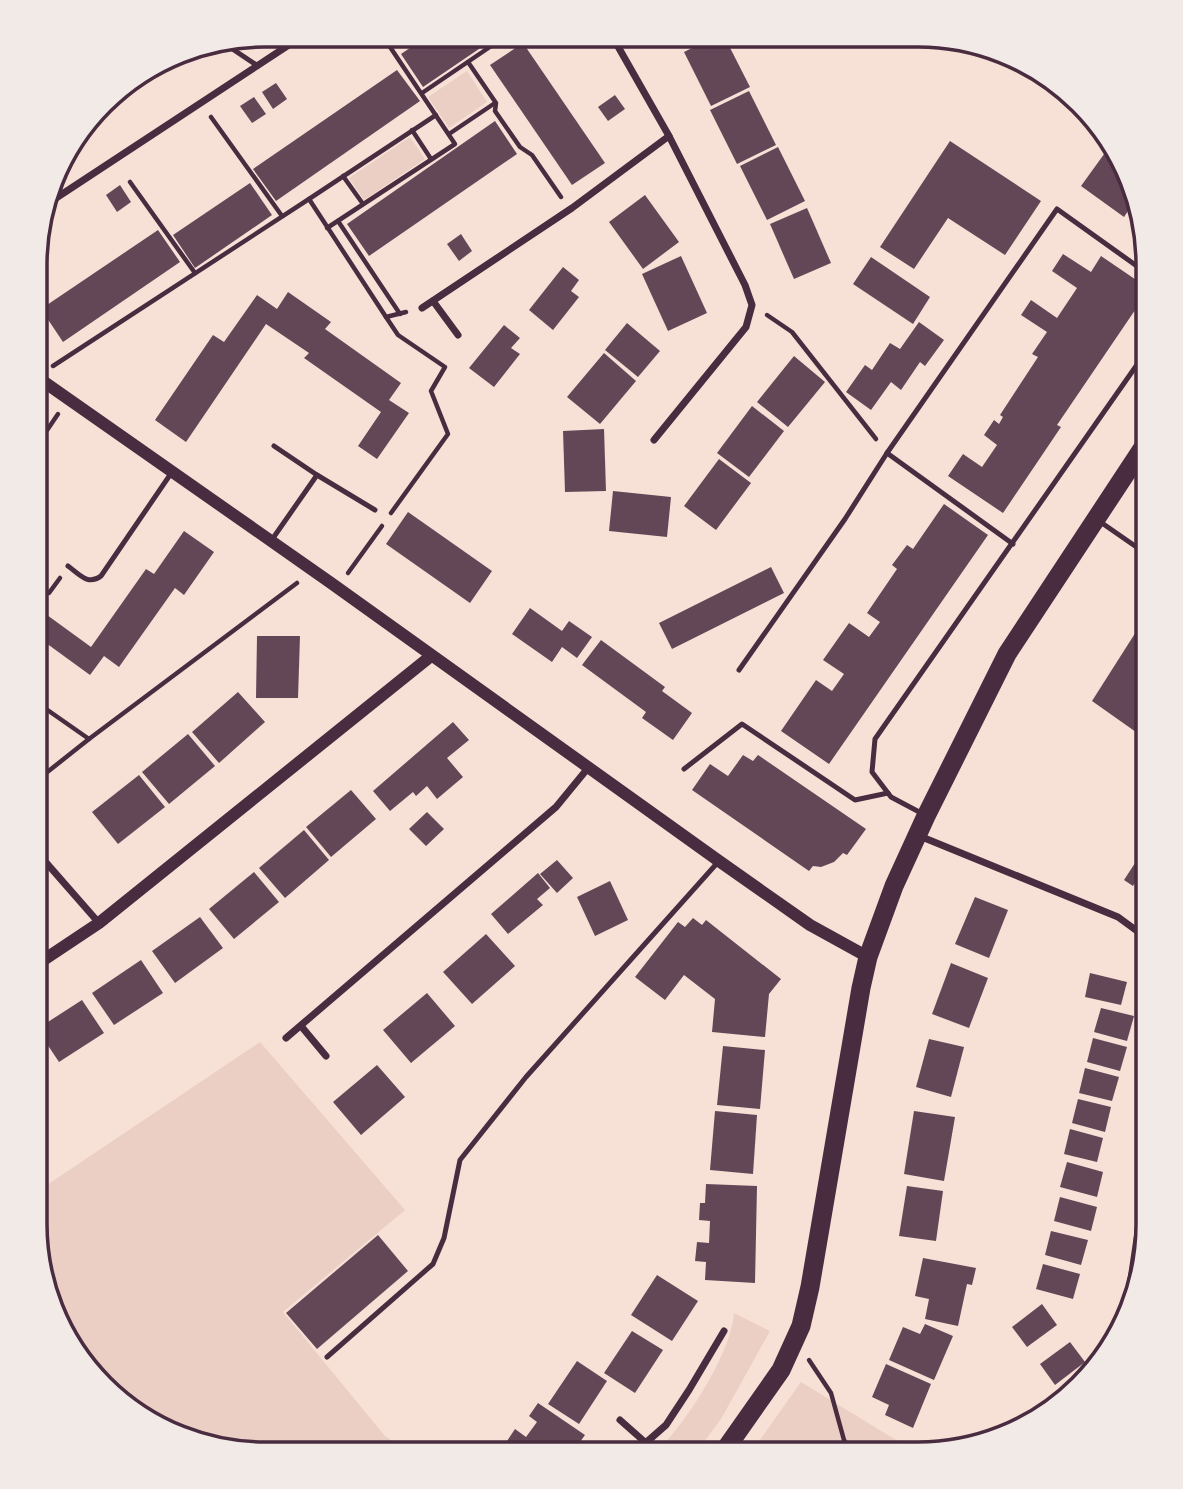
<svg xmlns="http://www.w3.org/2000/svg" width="1183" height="1489" font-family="Montserrat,sans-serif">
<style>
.green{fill:#ebcfc5}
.building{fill:#644757}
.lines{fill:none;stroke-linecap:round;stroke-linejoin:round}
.path{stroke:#4a2c40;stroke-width:4.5}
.service{stroke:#4a2c40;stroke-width:5}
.minor{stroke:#4a2c40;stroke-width:7}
.tertiary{stroke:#4a2c40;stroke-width:12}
.trunk{stroke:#4a2c40;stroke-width:19}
.rim{fill:none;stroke:#4a2c40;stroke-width:3.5}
</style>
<rect width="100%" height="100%" fill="#f7e1d7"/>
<g class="green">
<polygon points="467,71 487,102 449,128 428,97"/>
<polygon points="410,137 425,159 364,200 349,178"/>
<polygon points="260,1042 405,1210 283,1312 385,1436 410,1453 250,1453 138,1415 66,1339 35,1224 35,1193"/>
<path d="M734,1313L770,1331L721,1419L695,1454H654C684,1427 731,1354 734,1313Z"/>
<polygon points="801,1382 919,1454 750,1454"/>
</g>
<g class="building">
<polygon points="352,35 372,35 375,39 361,48"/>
<polygon points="429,35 466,36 498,36 423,87 401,54"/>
<polygon points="677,36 705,36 682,47"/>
<polygon points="716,36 724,36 750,87 711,106 684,52"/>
<polygon points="523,43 605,163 572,185 490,65"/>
<polygon points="397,70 420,101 276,201 253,169"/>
<polygon points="276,83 287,99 273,109 262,92"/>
<polygon points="749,91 776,145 737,164 710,110"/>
<polygon points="615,95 625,109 608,121 598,107"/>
<polygon points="254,97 266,114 252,123 240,106"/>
<polygon points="495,121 517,154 369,256 347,224"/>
<polygon points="950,141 1041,201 1005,255 948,218 914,269 880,247"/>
<polygon points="778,147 805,201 767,220 740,166"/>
<polygon points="1107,150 1120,160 1132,205 1124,217 1081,186"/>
<polygon points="65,152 73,163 58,173 65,153"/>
<polygon points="250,183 272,215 195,268 173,235"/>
<polygon points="120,185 131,202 117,212 106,195"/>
<polygon points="645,195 679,242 643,269 609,222"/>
<polygon points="807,208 831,263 794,279 770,224"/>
<polygon points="158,230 180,262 63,342 41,309"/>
<polygon points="461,234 472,251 459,261 447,244"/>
<polygon points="1063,254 1091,272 1101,256 1148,288 1148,291 1057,425 1061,427 1003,513 948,476 963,454 982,467 997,445 984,435 994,420 999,424 1003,417 1000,415 1038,357 1032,354 1047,332 1021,315 1031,300 1057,318 1077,288 1052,271"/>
<polygon points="681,256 707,313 668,331 642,274"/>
<polygon points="871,257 930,297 913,324 853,284"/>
<polygon points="563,267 579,280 571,291 579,297 553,330 529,310"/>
<polygon points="288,292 331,322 325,329 401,383 389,400 409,413 377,459 358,446 381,412 304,358 309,353 266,324 186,442 155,420 213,335 224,342 257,295 277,309"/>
<polygon points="919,322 944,340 925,366 920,362 901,390 891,382 871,410 846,392 865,365 872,370 890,343 900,349"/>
<polygon points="627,323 660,351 638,377 605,350"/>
<polygon points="504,325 520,338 511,348 520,354 494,387 469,368"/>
<polygon points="604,353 636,381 600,424 567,397"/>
<polygon points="794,356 825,382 788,427 757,402"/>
<polygon points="752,406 784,431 749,477 717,453"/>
<polygon points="604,429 606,491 565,492 563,431"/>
<polygon points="719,459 751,483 716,530 684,506"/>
<polygon points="613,491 671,497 667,537 609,531"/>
<polygon points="944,504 988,535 829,764 781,731 816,680 832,691 844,674 823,660 849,623 869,637 880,622 867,613 897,569 892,565 907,545 913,549"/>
<polygon points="408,512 492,571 470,603 386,544"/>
<polygon points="184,531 214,552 184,595 175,588 119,667 104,656 90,675 46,643 38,654 36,653 36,607 91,647 146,569 154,574"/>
<polygon points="771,567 784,593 672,649 659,623"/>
<polygon points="530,608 562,631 569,621 592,637 577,658 562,647 552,662 512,634"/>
<polygon points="1148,613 1148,730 1143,737 1092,701"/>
<polygon points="257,636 300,636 298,698 256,698"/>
<polygon points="601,640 665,687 662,691 692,713 673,740 642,718 646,712 582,665"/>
<polygon points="238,692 265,722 219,763 192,732"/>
<polygon points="453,722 469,740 447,758 463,777 437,799 427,786 416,796 413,792 390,811 373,791"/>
<polygon points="188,734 215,766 169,804 142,772"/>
<polygon points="743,755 753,761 758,755 866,829 847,855 843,853 834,862 821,867 813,866 809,871 692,790 710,764 728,776"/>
<polygon points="139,775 165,807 118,844 92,812"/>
<polygon points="351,790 376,819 331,857 306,827"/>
<polygon points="427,812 444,829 426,846 409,829"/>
<polygon points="304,830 329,860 285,898 259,868"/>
<polygon points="1148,843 1148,885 1138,878 1133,886 1124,880"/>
<polygon points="557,860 573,878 557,893 540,874"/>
<polygon points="254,872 279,902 234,939 209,909"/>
<polygon points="538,873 550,888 537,899 543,905 508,934 491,914"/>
<polygon points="610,881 628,920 595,936 577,897"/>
<polygon points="975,897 1008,910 989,958 955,944"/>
<polygon points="200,917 223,948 175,983 152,951"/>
<polygon points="693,918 702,925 706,920 781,979 769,994 765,1037 712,1032 715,999 684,975 665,1000 635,977 678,922 685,927"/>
<polygon points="486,934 515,966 472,1004 443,972"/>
<polygon points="141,960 163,993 114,1025 92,993"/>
<polygon points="951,963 988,978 969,1028 932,1014"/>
<polygon points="1090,973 1127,982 1121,1005 1085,997"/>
<polygon points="427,993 455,1026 411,1063 383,1030"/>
<polygon points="82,1000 104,1033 59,1062 37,1029"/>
<polygon points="1101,1008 1134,1016 1127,1041 1094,1032"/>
<polygon points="1093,1038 1127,1047 1120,1071 1087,1062"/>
<polygon points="929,1039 964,1047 951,1097 916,1087"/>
<polygon points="723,1046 765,1050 760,1109 717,1105"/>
<polygon points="35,1060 44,1073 35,1079"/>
<polygon points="377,1065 405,1097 361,1135 333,1102"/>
<polygon points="1085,1068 1119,1077 1112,1101 1079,1093"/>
<polygon points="1078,1099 1111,1107 1105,1132 1072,1123"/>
<polygon points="715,1111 757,1115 753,1174 710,1170"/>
<polygon points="914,1111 955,1117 944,1181 904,1174"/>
<polygon points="1070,1129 1103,1138 1097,1162 1064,1154"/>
<polygon points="1067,1162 1103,1172 1097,1197 1060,1187"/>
<polygon points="706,1184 757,1186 755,1283 705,1280 706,1262 695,1261 697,1242 709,1243 710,1221 699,1220 700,1203 705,1203"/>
<polygon points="907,1186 943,1191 936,1241 899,1236"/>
<polygon points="1060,1197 1097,1207 1091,1231 1054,1221"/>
<polygon points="1051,1231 1088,1240 1081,1265 1045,1255"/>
<polygon points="378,1235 408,1271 317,1349 286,1313"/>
<polygon points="923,1258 976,1268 972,1285 967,1284 958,1326 925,1319 929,1299 915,1296"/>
<polygon points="1043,1264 1080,1274 1073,1299 1036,1289"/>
<polygon points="657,1275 698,1301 672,1341 631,1315"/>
<polygon points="1042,1304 1057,1325 1027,1347 1012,1327"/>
<polygon points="925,1324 953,1336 934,1380 889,1360 903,1327 920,1334"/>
<polygon points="632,1331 663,1350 635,1393 604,1373"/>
<polygon points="1070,1342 1085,1362 1055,1385 1040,1364"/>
<polygon points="577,1361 607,1381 579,1424 548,1404"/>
<polygon points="886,1364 931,1384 913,1428 885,1415 889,1405 872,1397"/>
<polygon points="538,1403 585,1435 572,1453 519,1453 505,1444 515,1429 526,1437 537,1422 529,1416"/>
</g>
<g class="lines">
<g class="path">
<polyline points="468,62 496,103 495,111 520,147 532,155 561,197"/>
<polyline points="422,93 506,36"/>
<polyline points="211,117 282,216"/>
<polyline points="412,130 431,159"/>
<polyline points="449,134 495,103"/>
<polyline points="343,176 363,204"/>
<polyline points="130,182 195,273"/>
<polyline points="309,199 436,115"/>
<polyline points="338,221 400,314"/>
<polyline points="327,228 455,144 382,35"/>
<polyline points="767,315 792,332 876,439"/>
<polyline points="53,366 309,199 386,317"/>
<polyline points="37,445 58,414"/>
<polyline points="37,471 39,473"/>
<polyline points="391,513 448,434 431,391 445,367 398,335 386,317 406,312"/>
<polyline points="348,573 382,526"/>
<polyline points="36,584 49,593 60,578"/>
<polyline points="36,702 89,739 297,583"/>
<polyline points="36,781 89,739"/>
<polyline points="809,1360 831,1393 844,1440 853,1454"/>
</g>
<g class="service">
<polyline points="222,42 258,66"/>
<polyline points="274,446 317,475"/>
<polyline points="1099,521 1148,555"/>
<polyline points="271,541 317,475 375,510"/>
<polyline points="1013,544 887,453 1057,209 1148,274"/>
<path d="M68,566C79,574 88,586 101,576L172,472"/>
<polyline points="739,670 845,519 887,453"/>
<polyline points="684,769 742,724 855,800 888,793"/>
<polyline points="923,814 891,797 872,772 875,739 1148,349"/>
<polyline points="327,1357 433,1264 444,1238 460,1160 526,1077 719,861"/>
</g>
<g class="minor">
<polyline points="612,36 669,136 745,285 752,305 746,327 654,440"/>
<polyline points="47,204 304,35"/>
<polyline points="433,301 458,335"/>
<polyline points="422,308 572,208 669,136"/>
<polyline points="917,835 1118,917 1148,939"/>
<polyline points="36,851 99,923"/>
<polyline points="301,1026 326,1056"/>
<polyline points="286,1038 556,807 588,768"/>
<polyline points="1129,1293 1139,1225 1140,1156 1148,1133"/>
<polyline points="620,1420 646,1443"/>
<polyline points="633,1454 666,1425 689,1390 724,1331"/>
</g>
<g class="tertiary">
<polyline points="37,377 331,583 719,861 810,925 868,957"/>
<polyline points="36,965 99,923 431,656"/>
</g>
<polyline class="trunk" points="722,1454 781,1370 801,1326 810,1287 861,988 868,957 894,886 926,816 1007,654 1148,440"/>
</g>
<path d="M0 0H1183V1489H0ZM265 47H918A218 218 0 0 1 1136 265V1224A218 218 0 0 1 918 1442H265A218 218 0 0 1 47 1224V265A218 218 0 0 1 265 47Z" fill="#f1eae7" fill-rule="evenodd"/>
<path class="rim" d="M265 47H918A218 218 0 0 1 1136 265V1224A218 218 0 0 1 918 1442H265A218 218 0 0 1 47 1224V265A218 218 0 0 1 265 47Z"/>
</svg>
